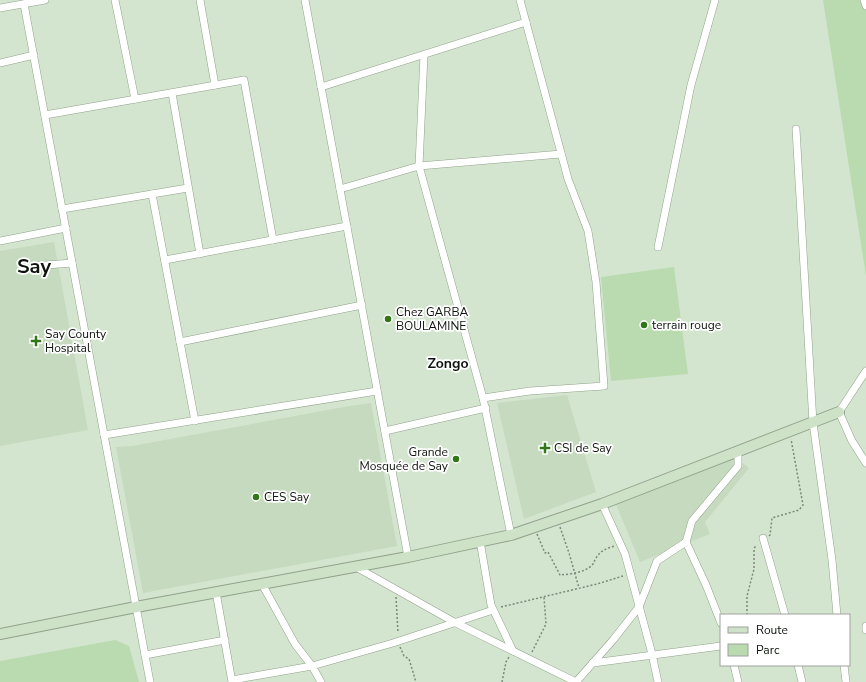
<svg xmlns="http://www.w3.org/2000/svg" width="866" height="682" font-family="'Nunito Sans',sans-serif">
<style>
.built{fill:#c5dabf}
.green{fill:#b9dbaf}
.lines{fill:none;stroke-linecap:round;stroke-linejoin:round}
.street-casing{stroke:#91a18c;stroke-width:8}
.secondary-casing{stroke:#91a18c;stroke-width:12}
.path{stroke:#7c8878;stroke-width:1.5;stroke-dasharray:2 2;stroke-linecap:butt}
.street{stroke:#fff;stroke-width:7}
.secondary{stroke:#cde2c6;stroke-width:10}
.poi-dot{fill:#327617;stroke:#fff;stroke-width:1.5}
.labels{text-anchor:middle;stroke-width:3.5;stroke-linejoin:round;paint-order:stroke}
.poi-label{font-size:12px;fill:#0e140d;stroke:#fff;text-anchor:start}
.quarter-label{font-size:14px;font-weight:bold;fill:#0e140d;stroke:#fff}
.town-label{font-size:20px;font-weight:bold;fill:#0e140d;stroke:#fff}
</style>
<rect width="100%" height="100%" fill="#d4e5cf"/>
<g class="built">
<polygon points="54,242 88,430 0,446 0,251"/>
<polygon points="567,395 596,492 524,519 497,403"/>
<polygon points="371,403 397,546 143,593 116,447 132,446 344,407"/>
<polygon points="735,457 749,468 705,522 710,534 640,562 615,502"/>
</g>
<g class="green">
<polygon points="823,0 866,0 866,276"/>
<polygon points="674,267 688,374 611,381 601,277"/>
<polygon points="115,640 129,646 139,682 0,682 0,661"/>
</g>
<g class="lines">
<g class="street-casing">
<g id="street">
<polyline points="115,0 135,99"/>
<polyline points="200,0 215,85"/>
<polyline points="305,0 408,557"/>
<polyline points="864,0 866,6"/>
<polyline points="24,4 150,682"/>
<polyline points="0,8 45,0"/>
<polyline points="424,55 419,166 483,398 511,535"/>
<polyline points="0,63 34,55"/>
<polyline points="321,87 526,22"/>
<polyline points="172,93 200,254"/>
<polyline points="45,115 244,80 273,240"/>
<polyline points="796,129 813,423 832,560 837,615"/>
<polyline points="340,189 419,166 561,154"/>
<polyline points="152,194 195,421"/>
<polyline points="62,209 188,188"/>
<polyline points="0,241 66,228"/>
<polyline points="658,247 691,85 715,0"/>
<polyline points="165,260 347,226"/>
<polyline points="34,266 72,263"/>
<polyline points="180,342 362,305"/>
<polyline points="866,371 839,412 852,441 866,463"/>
<polyline points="483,398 530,391 604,386 596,282 588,231 568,179 520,0"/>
<polyline points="385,431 486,408"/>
<polyline points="104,435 377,391"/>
<polyline points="602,504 625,554 652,654 658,682"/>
<polyline points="763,538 785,615"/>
<polyline points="480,541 491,605 513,651"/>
<polyline points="686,542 706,585 721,623"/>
<polyline points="356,567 454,622 576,682"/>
<polyline points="262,584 295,644 312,666 321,682"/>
<polyline points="216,592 232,682"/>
<polyline points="866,626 866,630"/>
<polyline points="145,655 225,640"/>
<polyline points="593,663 721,646"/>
<polyline points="734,665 738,682"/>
<polyline points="798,665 802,682"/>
<polyline points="844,665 846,682"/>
<polyline points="232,680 312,666 393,643 493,610"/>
<polyline points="576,682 613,640 639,607 657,561 686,542 692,521 738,466 738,451"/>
</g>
</g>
<g class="secondary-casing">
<polyline id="secondary" points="0,634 136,607 408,557 511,535 602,504 839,412"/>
</g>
<g class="path">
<polyline points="560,527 569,553 579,588"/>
<path d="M537,534L545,553L548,552L560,575C570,574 583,573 591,566C594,564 594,561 596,558C600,551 607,548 615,546"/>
<polyline points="769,536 770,535 772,518 799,510 803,505 791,439"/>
<polyline points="396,597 398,633"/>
<polyline points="501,607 597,584 623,576"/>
<polyline points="747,615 747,596 754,569 754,548 757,545"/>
<polyline points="400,647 404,656 409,659 416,682"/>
<polyline points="532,652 546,624 544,597"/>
<polyline points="502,682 506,662 509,657"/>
</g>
<use href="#street" class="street"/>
<use href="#secondary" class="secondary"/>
</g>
<g class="poi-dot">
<circle cx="388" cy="319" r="4"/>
<circle cx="644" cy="325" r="4"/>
<path d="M34 335h4v4h4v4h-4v4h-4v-4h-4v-4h4z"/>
<path d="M543 442h4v4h4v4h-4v4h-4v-4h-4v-4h4z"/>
<circle cx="456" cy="459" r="4"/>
<circle cx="256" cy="497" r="4"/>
</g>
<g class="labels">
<g class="poi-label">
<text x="396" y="316">Chez GARBA<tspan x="396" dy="14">BOULAMINE</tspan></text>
<text x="652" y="329">terrain rouge</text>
<text x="45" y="338">Say County<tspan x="45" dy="14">Hospital</tspan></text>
<text x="554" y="452">CSI de Say</text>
<text x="448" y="456" text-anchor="end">Grande<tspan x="448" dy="14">Mosquée de Say</tspan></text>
<text x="264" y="501">CES Say</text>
</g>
<g class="quarter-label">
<text x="448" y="368">Zongo</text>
</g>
<g class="town-label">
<text x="34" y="273">Say</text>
</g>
</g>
<rect x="720" y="614" width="130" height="52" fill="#ffffff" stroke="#9fa19e"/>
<rect x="728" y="627" width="20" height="6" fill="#cde2c6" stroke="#9fa19e"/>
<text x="756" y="634" font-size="12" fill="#0e140d">Route</text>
<rect x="728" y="644" width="20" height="12" fill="#b9dbaf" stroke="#9fa19e"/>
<text x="756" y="654" font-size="12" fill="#0e140d">Parc</text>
</svg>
